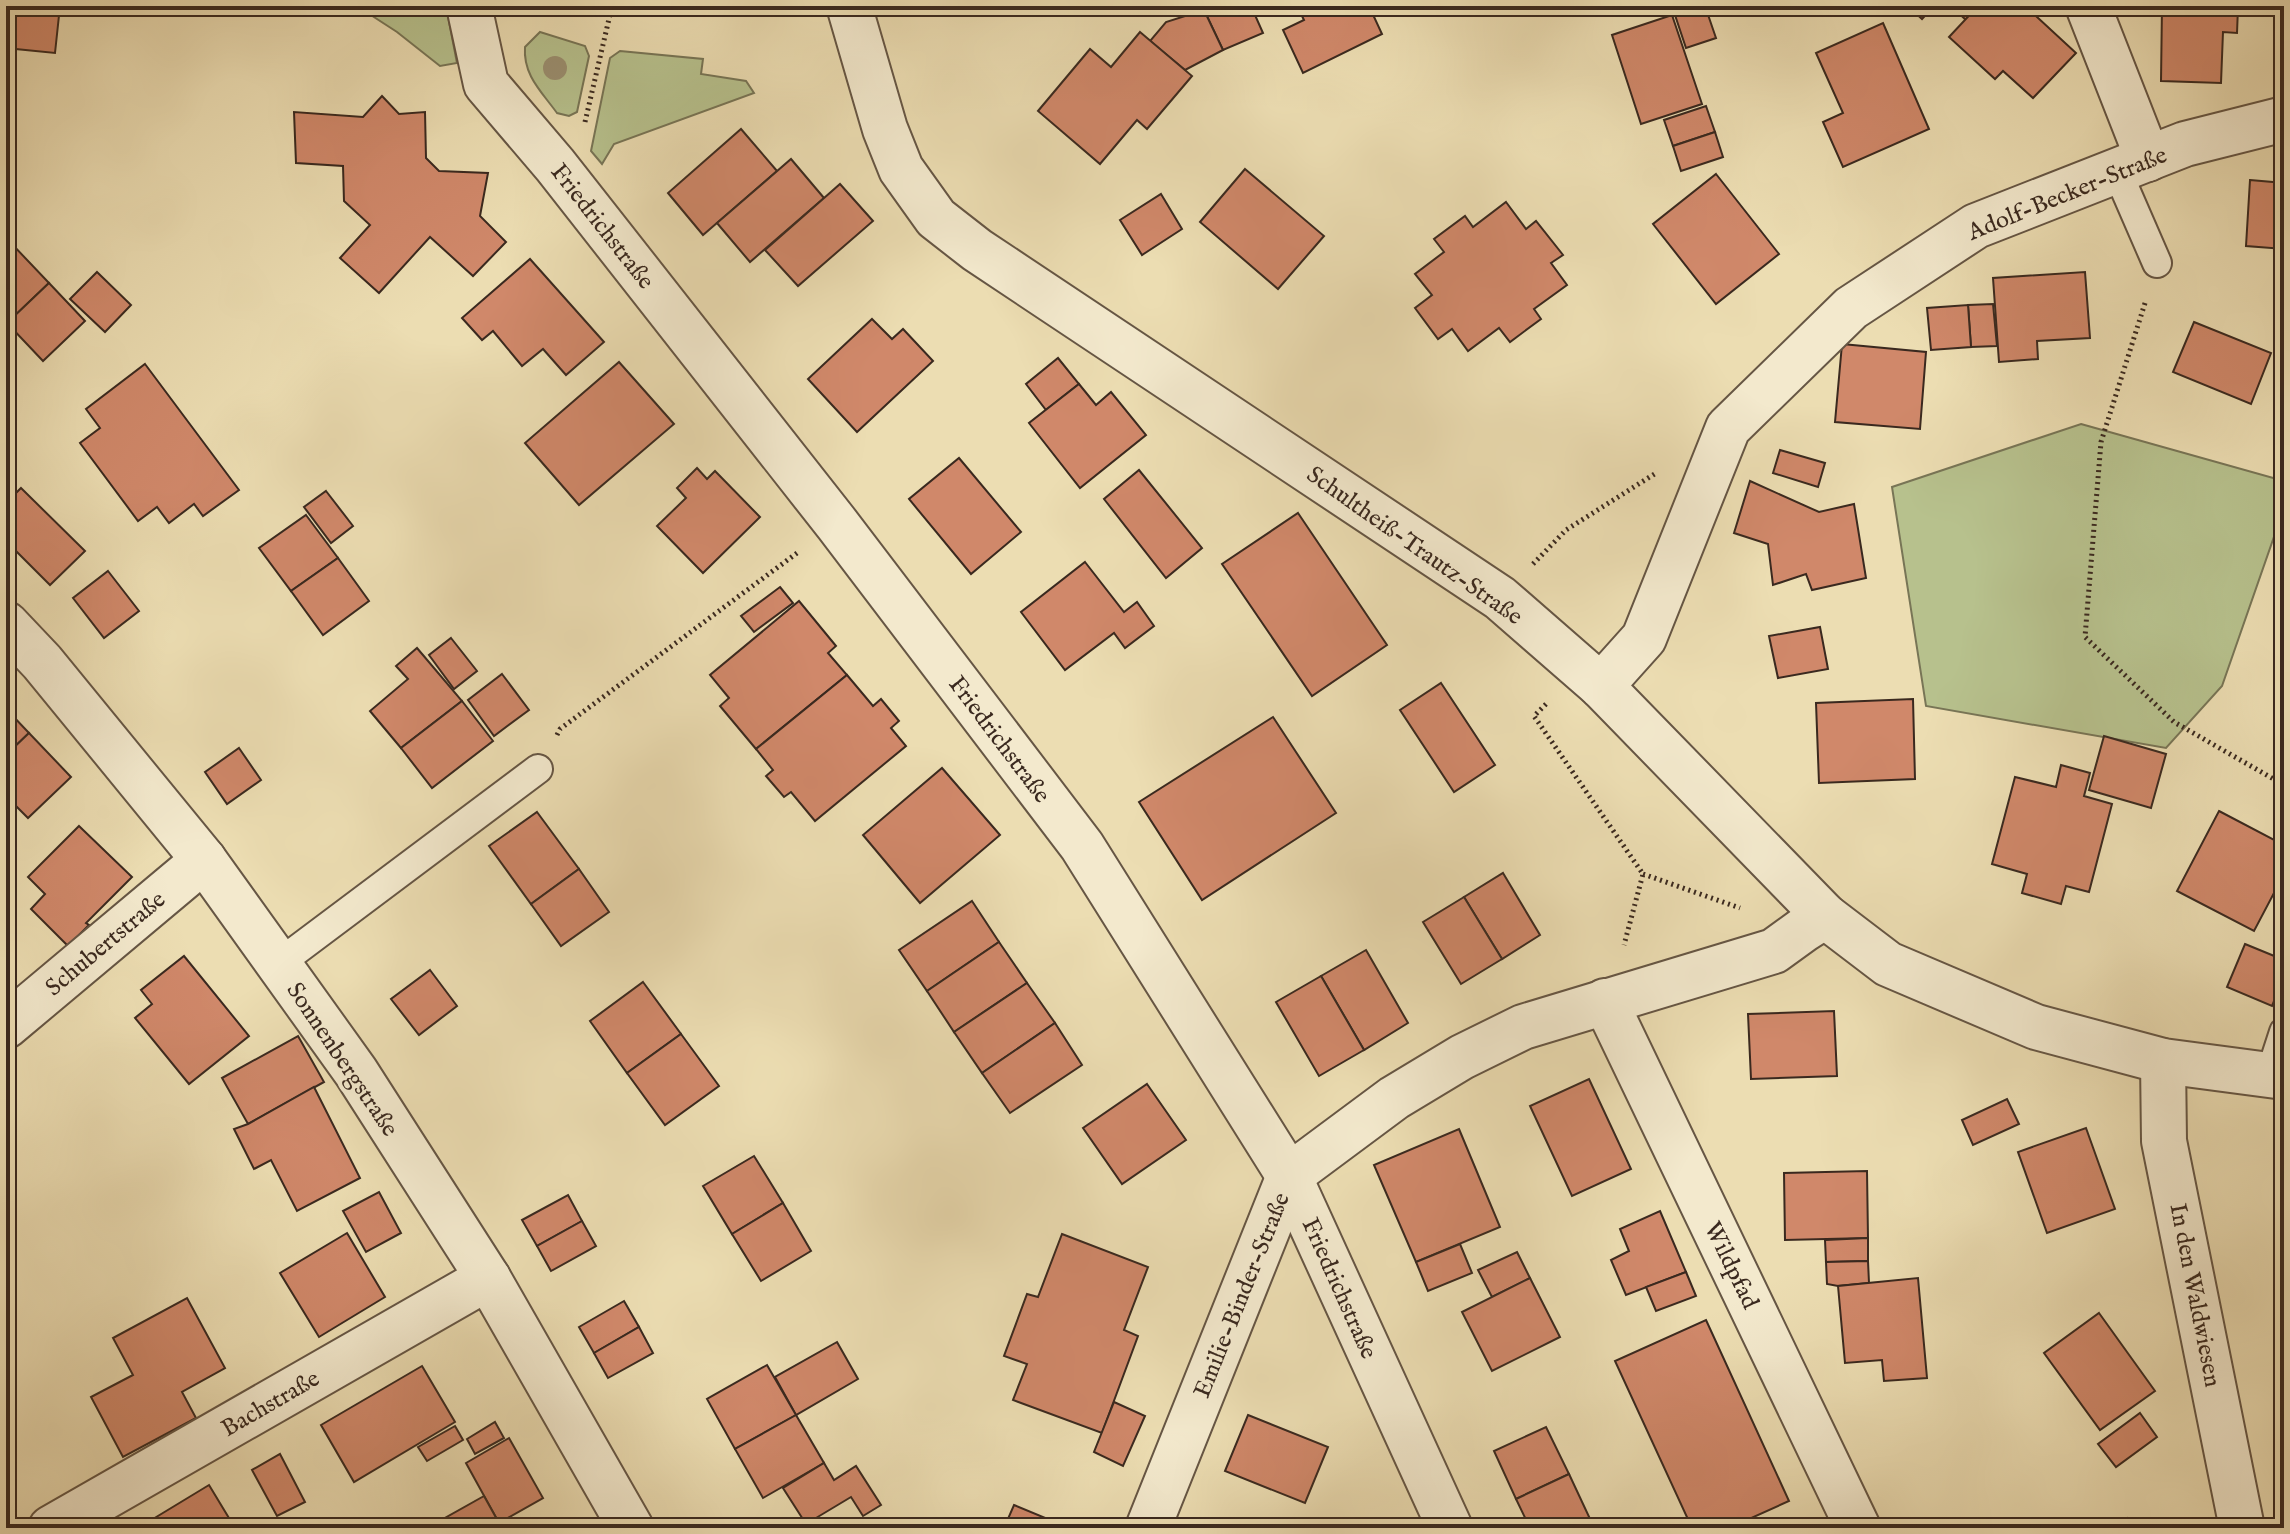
<svg xmlns="http://www.w3.org/2000/svg" width="2290" height="1534" font-family="'IM FELL English',serif">
<style>
.green{fill:#b7c18d;stroke:#787556;stroke-width:2}
.building{fill:#d0886a;stroke:#3a291f;stroke-width:2}
.lines{fill:none;stroke-linecap:round;stroke-linejoin:round}
.lane-casing{stroke:#665644;stroke-width:32}
.street-casing{stroke:#665644;stroke-width:48}
.path{stroke:#3a291f;stroke-width:5;stroke-dasharray:2 4;stroke-linecap:butt}
.lane{stroke:#f3e9cd;stroke-width:28}
.street{stroke:#f3e9cd;stroke-width:44}
.tree{fill:#9b8f70}
.labels{text-anchor:middle;stroke-width:8;stroke-linejoin:round;paint-order:stroke}
.street-label{font-size:24px;fill:#3a291f;stroke:#f3e9cd}
</style>
<rect width="100%" height="100%" fill="#ecddb2"/>
<filter id="stains"><feTurbulence type="fractalNoise" baseFrequency=".0025" numOctaves="4"/><feColorMatrix values="0 0 0 0 .2 0 0 0 0 .09 0 0 0 0 .02 0 0 0 .5 -.17"/></filter>
<radialGradient id="worn" r=".72"><stop offset=".6" stop-color="#630" stop-opacity="0"/><stop offset="1" stop-color="#630" stop-opacity=".3"/></radialGradient>
<g class="green">
<polygon points="357,6 446,6 457,63 440,66 397,32"/>
<path d="M540,32L585,46L589,56L577,112L569,116L557,113C541,91 523,75 525,47Z"/>
<polygon points="620,51 703,59 701,74 746,81 754,93 614,144 602,164 591,151 610,58"/>
<polygon points="2081,424 2284,481 2284,508 2222,686 2166,748 1926,706 1892,487"/>
</g>
<g class="building">
<polygon points="6,6 60,6 55,53 6,48"/>
<polygon points="71,6 115,6 113,15 70,8"/>
<polygon points="1213,6 1251,6 1263,33 1223,50 1204,10"/>
<polygon points="1297,6 1369,6 1382,34 1303,73 1283,30 1304,20"/>
<polygon points="1672,6 1705,6 1716,38 1686,48"/>
<polygon points="1908,6 1934,6 1922,19"/>
<polygon points="1951,6 1978,6 1966,20"/>
<polygon points="1978,6 2025,6 2076,53 2033,98 2003,71 1995,79 1949,37"/>
<polygon points="2162,6 2238,7 2237,33 2223,32 2221,83 2161,81"/>
<polygon points="1204,10 1223,50 1185,70 1150,41 1166,22"/>
<polygon points="1672,15 1702,104 1641,124 1612,35"/>
<polygon points="1883,23 1929,129 1843,167 1823,122 1843,113 1816,53"/>
<polygon points="1140,32 1192,76 1147,129 1137,120 1100,164 1038,111 1090,49 1111,67"/>
<polygon points="382,96 399,114 425,112 426,158 439,171 488,173 480,216 506,242 473,276 430,237 379,293 340,258 370,225 344,201 343,166 296,163 294,112 363,117"/>
<polygon points="1706,106 1715,132 1673,146 1664,120"/>
<polygon points="741,129 777,171 703,235 668,193"/>
<polygon points="1715,132 1723,157 1681,171 1673,146"/>
<polygon points="791,159 824,198 750,262 717,223"/>
<polygon points="1245,169 1324,236 1278,289 1200,222"/>
<polygon points="1716,174 1779,254 1716,304 1653,224"/>
<polygon points="2250,180 2284,183 2284,249 2246,246"/>
<polygon points="840,184 873,221 798,286 765,250"/>
<polygon points="1161,194 1182,229 1142,255 1120,220"/>
<polygon points="1506,202 1526,229 1536,221 1563,255 1551,263 1567,285 1534,309 1541,319 1510,342 1499,328 1468,351 1452,329 1438,339 1415,308 1432,295 1415,274 1444,252 1434,239 1465,216 1473,227"/>
<polygon points="10,242 49,283 7,323 6,245"/>
<polygon points="530,259 604,342 566,375 543,349 522,366 493,331 482,340 462,318"/>
<polygon points="97,272 131,305 105,332 70,299"/>
<polygon points="2085,272 2090,338 2037,341 2038,359 1999,362 1993,278"/>
<polygon points="49,283 85,321 43,361 7,323"/>
<polygon points="1993,304 1997,346 1971,347 1968,305"/>
<polygon points="1968,305 1971,347 1931,350 1927,308"/>
<polygon points="872,319 892,339 903,329 933,361 857,432 808,379"/>
<polygon points="2194,322 2271,353 2251,404 2173,372"/>
<polygon points="1842,344 1926,352 1920,429 1835,422"/>
<polygon points="1058,358 1079,384 1046,410 1026,384"/>
<polygon points="619,362 674,424 579,505 525,443"/>
<polygon points="145,364 239,490 203,516 194,504 169,523 157,507 138,521 80,443 100,428 86,409"/>
<polygon points="1079,384 1096,405 1111,392 1146,435 1080,488 1029,423"/>
<polygon points="1780,450 1825,463 1818,487 1773,473"/>
<polygon points="959,458 1021,532 971,574 909,499"/>
<polygon points="697,468 707,479 715,471 760,517 703,573 657,526 686,498 677,488"/>
<polygon points="1139,470 1202,548 1166,578 1104,499"/>
<polygon points="1750,481 1819,512 1854,504 1866,578 1812,590 1806,574 1773,585 1768,544 1734,533"/>
<polygon points="21,488 85,551 50,585 6,541 6,503"/>
<polygon points="326,491 353,526 331,543 304,507"/>
<polygon points="1298,513 1387,645 1312,696 1222,564"/>
<polygon points="306,515 338,558 291,591 259,548"/>
<polygon points="338,558 369,601 323,635 291,591"/>
<polygon points="1085,562 1124,612 1137,602 1154,626 1125,648 1114,633 1065,670 1021,612"/>
<polygon points="108,571 139,611 104,638 73,598"/>
<polygon points="780,587 793,603 754,632 741,616"/>
<polygon points="799,601 836,646 828,653 847,675 756,749 720,706 729,698 710,675"/>
<polygon points="1820,627 1828,669 1778,678 1769,636"/>
<polygon points="451,638 477,671 454,689 429,655"/>
<polygon points="417,648 462,701 401,748 370,711 408,679 396,666"/>
<polygon points="502,674 529,710 494,736 468,700"/>
<polygon points="847,675 873,706 881,699 899,721 891,728 906,746 815,821 791,792 784,797 766,776 773,770 756,749"/>
<polygon points="1441,683 1495,765 1454,792 1400,710"/>
<polygon points="1913,699 1915,779 1819,783 1816,703"/>
<polygon points="462,701 493,741 432,788 401,748"/>
<polygon points="10,713 29,733 6,755 6,717"/>
<polygon points="1273,717 1336,813 1202,900 1139,802"/>
<polygon points="29,733 71,777 28,818 6,796 6,755"/>
<polygon points="2104,736 2166,754 2151,808 2089,790"/>
<polygon points="239,748 261,780 227,804 205,772"/>
<polygon points="2061,765 2090,773 2084,796 2112,804 2089,892 2066,886 2061,904 2022,893 2027,874 1992,864 2015,777 2056,787"/>
<polygon points="942,768 1000,835 920,903 863,835"/>
<polygon points="2219,811 2284,845 2284,874 2254,931 2177,891"/>
<polygon points="537,812 579,869 531,904 489,846"/>
<polygon points="79,826 132,877 86,923 89,925 68,946 31,909 45,894 28,877"/>
<polygon points="579,869 609,912 561,946 531,904"/>
<polygon points="1503,873 1540,935 1502,959 1464,897"/>
<polygon points="1464,897 1502,959 1461,984 1423,922"/>
<polygon points="972,901 999,942 927,991 899,950"/>
<polygon points="999,942 1027,983 954,1032 927,991"/>
<polygon points="2245,944 2284,960 2284,977 2272,1006 2227,987"/>
<polygon points="1366,950 1408,1023 1364,1050 1321,976"/>
<polygon points="184,956 249,1036 189,1084 135,1018 152,1004 141,990"/>
<polygon points="430,970 457,1006 419,1035 391,999"/>
<polygon points="1321,976 1364,1050 1319,1076 1276,1002"/>
<polygon points="643,982 681,1034 627,1073 590,1021"/>
<polygon points="1027,983 1055,1023 982,1073 954,1032"/>
<polygon points="1834,1011 1837,1076 1751,1079 1748,1014"/>
<polygon points="1055,1023 1082,1065 1010,1113 982,1073"/>
<polygon points="681,1034 719,1086 665,1125 627,1073"/>
<polygon points="298,1036 324,1082 248,1124 222,1078"/>
<polygon points="1589,1079 1631,1169 1572,1196 1530,1106"/>
<polygon points="1147,1084 1186,1140 1122,1184 1083,1128"/>
<polygon points="314,1087 360,1178 297,1211 271,1160 254,1169 234,1129 248,1124"/>
<polygon points="2007,1099 2019,1124 1973,1145 1962,1120"/>
<polygon points="2086,1128 2115,1209 2047,1233 2018,1152"/>
<polygon points="1459,1129 1500,1227 1416,1262 1374,1165"/>
<polygon points="754,1156 783,1203 732,1234 703,1186"/>
<polygon points="1867,1171 1868,1238 1785,1240 1784,1173"/>
<polygon points="379,1192 401,1233 366,1252 343,1211"/>
<polygon points="568,1195 582,1221 537,1246 522,1220"/>
<polygon points="783,1203 811,1251 761,1281 732,1234"/>
<polygon points="1660,1211 1686,1272 1626,1295 1611,1260 1629,1251 1620,1229"/>
<polygon points="582,1221 596,1246 551,1271 537,1246"/>
<polygon points="347,1233 385,1297 319,1337 280,1273"/>
<polygon points="1062,1234 1148,1267 1124,1330 1138,1336 1102,1433 1013,1400 1027,1364 1004,1356 1027,1294 1038,1297"/>
<polygon points="1868,1238 1868,1261 1826,1262 1825,1240"/>
<polygon points="1460,1244 1472,1273 1428,1291 1416,1262"/>
<polygon points="1517,1252 1530,1278 1492,1297 1478,1270"/>
<polygon points="1868,1261 1869,1283 1838,1286 1827,1284 1826,1262"/>
<polygon points="1686,1272 1696,1296 1656,1311 1646,1287"/>
<polygon points="1530,1278 1560,1337 1492,1371 1462,1312"/>
<polygon points="1918,1278 1927,1378 1884,1381 1882,1360 1845,1363 1838,1286"/>
<polygon points="187,1298 225,1368 182,1392 196,1418 123,1457 91,1397 133,1375 113,1338"/>
<polygon points="624,1301 639,1327 594,1353 579,1327"/>
<polygon points="2099,1313 2155,1391 2100,1430 2044,1353"/>
<polygon points="1706,1320 1789,1501 1729,1528 1692,1528 1615,1361"/>
<polygon points="639,1327 653,1353 608,1378 594,1353"/>
<polygon points="837,1342 858,1379 796,1415 775,1377"/>
<polygon points="767,1365 796,1415 735,1449 707,1399"/>
<polygon points="422,1366 455,1422 354,1482 321,1425"/>
<polygon points="1114,1402 1145,1416 1123,1466 1094,1452"/>
<polygon points="2140,1413 2157,1437 2116,1467 2098,1444"/>
<polygon points="796,1415 824,1463 763,1498 735,1449"/>
<polygon points="1248,1415 1328,1447 1305,1503 1225,1471"/>
<polygon points="495,1422 504,1438 475,1454 467,1439"/>
<polygon points="455,1426 463,1440 427,1461 418,1447"/>
<polygon points="1546,1427 1569,1474 1516,1499 1494,1451"/>
<polygon points="509,1438 543,1498 499,1523 466,1463"/>
<polygon points="280,1454 305,1502 277,1516 252,1470"/>
<polygon points="824,1463 834,1480 856,1466 881,1505 863,1516 851,1497 806,1524 783,1488"/>
<polygon points="1569,1474 1591,1521 1576,1528 1530,1528 1516,1499"/>
<polygon points="209,1485 235,1528 159,1528 153,1519"/>
<polygon points="484,1496 499,1523 491,1528 427,1528"/>
<polygon points="1014,1505 1067,1527 1067,1528 1004,1528"/>
<polygon points="2127,1518 2134,1528 2112,1528"/>
</g>
<g class="lines">
<g class="lane-casing">
<g id="lane">
<polyline points="2117,171 2157,263"/>
<polyline points="278,964 538,769"/>
<polyline points="2270,1075 2284,1032"/>
</g>
</g>
<g class="street-casing">
<g id="street">
<polyline points="469,6 486,84 555,165 837,524 1082,846 1289,1176 1450,1528"/>
<polyline points="2088,6 2148,159"/>
<polyline points="850,9 885,129 901,169 936,218 977,250 1500,598 1601,686 1825,916 1888,964 2036,1027 2163,1061 2284,1077"/>
<polyline points="6,624 42,662 204,860 356,1072 488,1278 631,1528"/>
<polyline points="1601,686 1644,638 1728,428 1851,308 1976,226 2185,144 2284,119"/>
<polyline points="1605,1001 1858,1528"/>
<polyline points="6,1026 204,860"/>
<polyline points="2163,1061 2164,1141 2242,1528"/>
<polyline points="51,1528 488,1278"/>
<polyline points="1148,1528 1289,1176 1394,1098 1462,1057 1523,1027 1774,951 1803,930 1825,916"/>
</g>
</g>
<g class="path">
<polyline points="585,122 612,6"/>
<polyline points="2145,303 2101,442 2085,637 2174,722 2284,785"/>
<polyline points="1533,564 1566,530 1656,473"/>
<polyline points="1546,704 1534,716 1643,874 1624,945"/>
<polyline points="557,735 560,729 797,553"/>
<polyline points="1643,874 1740,908"/>
</g>
<use href="#lane" class="lane"/>
<use href="#street" class="street"/>
</g>
<circle class="tree" cx="555" cy="68" r="12"/>
<g class="labels">
<g class="street-label">
<text transform="translate(2067 193) rotate(-22)" y="8">Adolf-Becker-Straße</text>
<text transform="translate(603 226) rotate(52)" y="8">Friedrichstraße</text>
<text transform="translate(1415 545) rotate(35)" y="8">Schultheiß-Trautz-Straße</text>
<text transform="translate(1000 739) rotate(53)" y="8">Friedrichstraße</text>
<text transform="translate(105 943) rotate(-40)" y="8">Schubertstraße</text>
<text transform="translate(343 1059) rotate(56)" y="8">Sonnenbergstraße</text>
<text transform="translate(1732 1265) rotate(64)" y="8">Wildpfad</text>
<text transform="translate(1340 1288) rotate(66)" y="8">Friedrichstraße</text>
<text transform="translate(1241 1295) rotate(-68)" y="8">Emilie-Binder-Straße</text>
<text transform="translate(2196 1295) rotate(79)" y="8">In den Waldwiesen</text>
<text transform="translate(270 1403) rotate(-30)" y="8">Bachstraße</text>
</g>
</g>
<rect width="2290" height="1534" fill="none" stroke="#ecddb2" stroke-width="32"/>
<rect x="8" y="8" width="2274" height="1518" fill="none" stroke="#3a291f" stroke-width="4"/>
<rect x="16" y="16" width="2258" height="1502" fill="none" stroke="#3a291f" stroke-width="2"/>
<rect width="100%" height="100%" filter="url(#stains)"/>
<rect width="100%" height="100%" fill="url(#worn)"/>
</svg>
